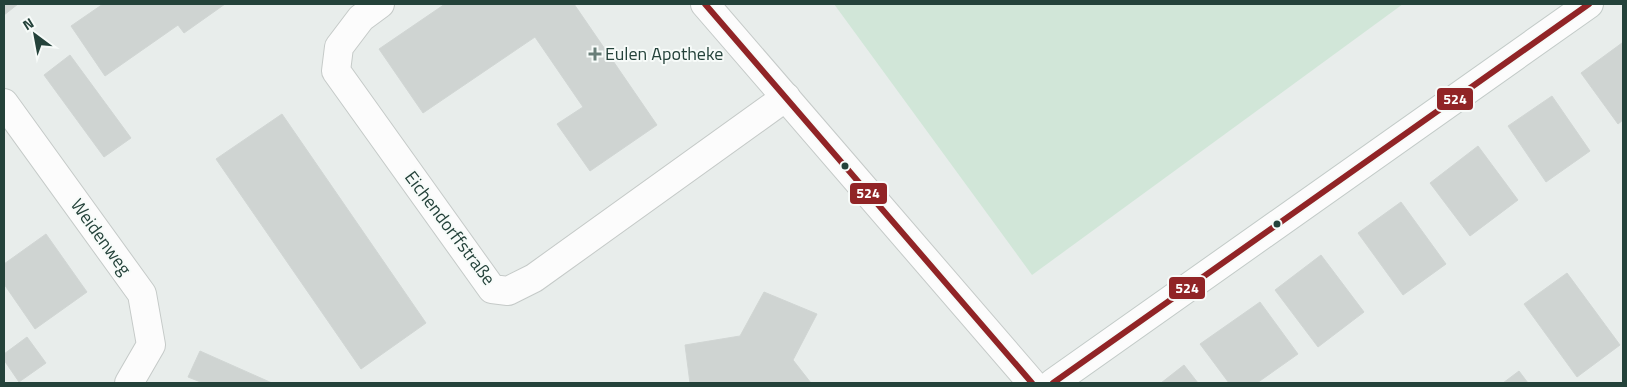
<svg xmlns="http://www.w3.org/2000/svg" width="1627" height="387" font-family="'Titillium Web',sans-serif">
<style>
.green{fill:#d1e6d8}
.building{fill:#cfd4d2;stroke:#d1d6d4}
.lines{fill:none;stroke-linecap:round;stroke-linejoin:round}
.street-casing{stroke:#c5cac8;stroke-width:30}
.secondary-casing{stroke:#c3cbc8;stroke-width:30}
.street{stroke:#fcfcfc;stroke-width:28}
.secondary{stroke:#fcfcfc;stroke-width:28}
.bus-1-casing{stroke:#f7fbf9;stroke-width:10}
.bus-1{stroke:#912426;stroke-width:6}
.poi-dot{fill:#697e78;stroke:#f7fbf9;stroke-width:2}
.bus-dot{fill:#24423a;stroke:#f7fbf9;stroke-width:2}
.labels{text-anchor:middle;stroke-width:4;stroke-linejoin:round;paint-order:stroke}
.poi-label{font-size:18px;fill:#24423a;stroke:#f7fbf9;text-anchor:start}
.street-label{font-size:18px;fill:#24423a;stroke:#f7fbf9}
.line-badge{stroke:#f7fbf9;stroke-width:2}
.badge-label{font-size:14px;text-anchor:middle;font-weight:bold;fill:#fff}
</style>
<rect width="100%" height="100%" fill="#e8edeb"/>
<polygon class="green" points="834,4 1403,4 1032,275"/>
<g class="building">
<polygon points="4,4 18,4 4,15"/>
<polygon points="103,4 225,4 184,33 178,25 105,76 71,26"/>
<polygon points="445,4 574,4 657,125 590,171 557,124 583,107 535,37 423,113 379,49"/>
<polygon points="1622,43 1623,46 1623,120 1618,124 1581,73"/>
<polygon points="70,55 131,138 104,157 44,75"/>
<polygon points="1552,96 1590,151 1546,182 1508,126"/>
<polygon points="282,114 426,323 361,369 216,159"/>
<polygon points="1478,146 1518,200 1470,236 1430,183"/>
<polygon points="1401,202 1446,264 1403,295 1358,233"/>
<polygon points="46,234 87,292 35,329 4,284 4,264"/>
<polygon points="1321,255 1364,312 1318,347 1275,290"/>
<polygon points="1567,273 1620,345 1577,377 1524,304"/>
<polygon points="764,292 817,314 793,360 811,383 690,383 685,345 740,336"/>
<polygon points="1260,302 1298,354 1257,383 1229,383 1200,344"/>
<polygon points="27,337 46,363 19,382 4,360 4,354"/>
<polygon points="200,351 272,383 203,383 188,377"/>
<polygon points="1184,365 1198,383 1161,383"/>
<polygon points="1519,371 1528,383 1503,383"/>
</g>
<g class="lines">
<g class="street-casing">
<g id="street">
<polyline points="380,4 361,18 339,47 336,71 492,289 508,291 534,278 786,97"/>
<polyline points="705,4 1032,383"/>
<polyline points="4,103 142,294 151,345 129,383"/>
</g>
</g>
<g class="secondary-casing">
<polyline id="secondary" points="1053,383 1589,4"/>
</g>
<use href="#street" class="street"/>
<use href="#secondary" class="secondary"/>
<g class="bus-1-casing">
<g id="bus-1">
<polyline points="705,4 1032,383"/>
<polyline points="1053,383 1589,4"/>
</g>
</g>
<use href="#bus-1" class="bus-1"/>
</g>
<path class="poi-dot" d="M592.5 46.5h5v5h5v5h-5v5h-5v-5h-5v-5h5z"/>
<g class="bus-dot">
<circle cx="845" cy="166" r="4.5"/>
<circle cx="1277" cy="224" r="4.5"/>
</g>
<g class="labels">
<g class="poi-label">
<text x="605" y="60">Eulen Apotheke</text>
</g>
<g class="street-label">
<text transform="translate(450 228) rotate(53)" y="6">Eichendorffstraße</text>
<text transform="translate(101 237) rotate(54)" y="6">Weidenweg</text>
</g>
</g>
<g class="line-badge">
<rect x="1436" y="87" width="38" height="24" rx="5" fill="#912426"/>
<rect x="849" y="182" width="39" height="23" rx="5" fill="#912426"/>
<rect x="1168" y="276" width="38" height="24" rx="5" fill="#912426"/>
</g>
<g class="badge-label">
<text x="1455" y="104">524</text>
<text x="868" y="198">524</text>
<text x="1187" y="293">524</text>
</g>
<rect width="1627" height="387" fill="none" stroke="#24423a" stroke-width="10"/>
<g transform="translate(35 35) rotate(328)" stroke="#f7fbf9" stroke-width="4" paint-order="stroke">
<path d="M0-4L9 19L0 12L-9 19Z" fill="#24423a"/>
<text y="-8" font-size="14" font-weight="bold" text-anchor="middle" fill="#24423a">N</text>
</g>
</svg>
